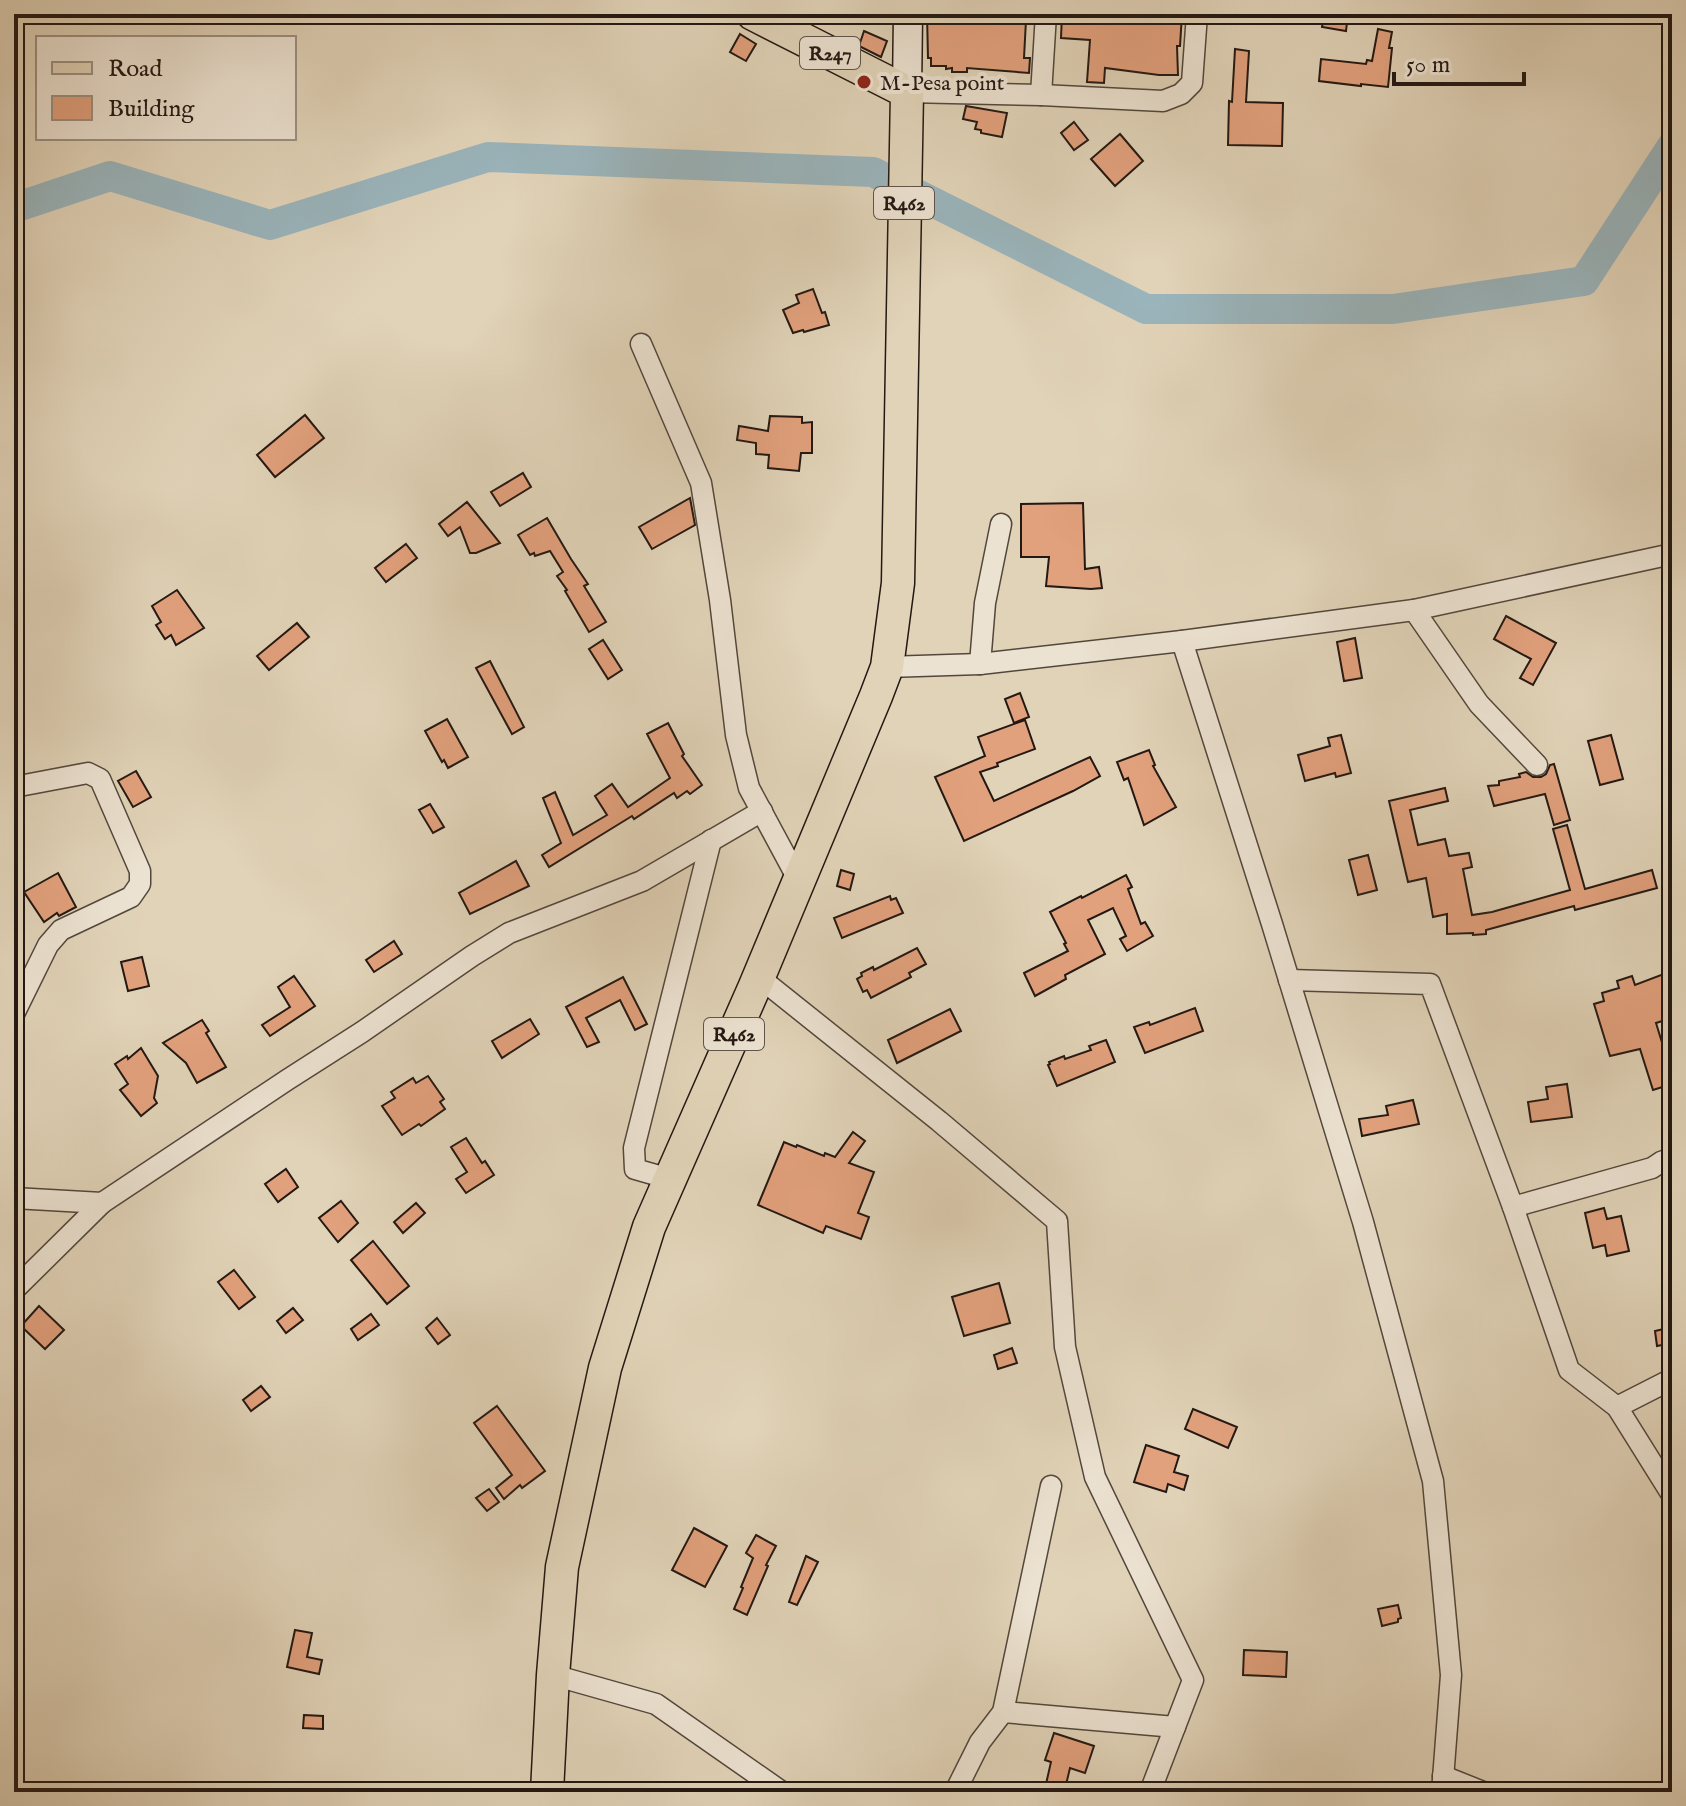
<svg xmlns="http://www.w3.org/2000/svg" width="1686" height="1806" font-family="'IM FELL English',serif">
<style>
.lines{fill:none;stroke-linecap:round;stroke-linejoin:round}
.river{stroke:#9ab4bb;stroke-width:30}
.building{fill:#e2a17d;stroke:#231813;stroke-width:2}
.street-casing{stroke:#52473c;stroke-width:23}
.secondary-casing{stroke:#231813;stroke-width:31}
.primary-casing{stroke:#231813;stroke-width:35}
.street{stroke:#ece2d1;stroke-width:20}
.secondary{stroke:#ece2d1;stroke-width:28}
.primary{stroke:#e1d3b8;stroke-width:32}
.poi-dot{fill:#8f2418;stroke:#ece2d1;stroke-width:3}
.labels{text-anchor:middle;stroke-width:8;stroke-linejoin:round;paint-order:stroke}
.shield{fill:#ece2d1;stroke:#5f554c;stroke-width:2}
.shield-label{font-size:20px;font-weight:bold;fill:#231813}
.poi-label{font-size:22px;fill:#231813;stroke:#ece2d1;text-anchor:start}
</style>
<rect width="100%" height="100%" fill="#e1d3b8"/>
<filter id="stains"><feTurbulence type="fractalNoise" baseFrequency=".0025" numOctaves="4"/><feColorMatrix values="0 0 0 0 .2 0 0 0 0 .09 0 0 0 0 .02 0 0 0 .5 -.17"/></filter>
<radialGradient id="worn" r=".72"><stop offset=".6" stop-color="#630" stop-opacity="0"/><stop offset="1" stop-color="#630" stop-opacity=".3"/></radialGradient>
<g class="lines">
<polyline class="river" points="14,208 110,176 270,225 488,157 873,172 1146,309 1393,309 1584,281 1672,146"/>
</g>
<g class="building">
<polygon points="927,14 1014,14 1014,20 1026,20 1024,58 1030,58 1029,73 967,68 967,72 952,72 952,68 946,69 946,66 931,66 931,58 928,58"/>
<polygon points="1062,14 1182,14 1180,46 1177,46 1178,75 1159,75 1105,68 1104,83 1087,82 1090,40 1061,38"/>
<polygon points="1324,14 1348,14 1346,31 1322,27"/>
<polygon points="1378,29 1392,32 1389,48 1392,48 1388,87 1361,84 1361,86 1319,81 1321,59 1366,64 1367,60 1372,61"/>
<polygon points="864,31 887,41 881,57 859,46"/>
<polygon points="740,34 756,44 746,61 730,52"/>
<polygon points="1235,49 1249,51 1246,102 1283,103 1282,146 1228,145 1229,101 1232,102"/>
<polygon points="966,106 1007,113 1002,137 981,133 981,130 975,129 977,122 963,119"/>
<polygon points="1074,122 1088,140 1074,150 1061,133"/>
<polygon points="1120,134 1143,161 1115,186 1091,159"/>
<polygon points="813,289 822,313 825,312 829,325 804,332 803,330 793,333 783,310 799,303 796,295"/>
<polygon points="305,415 324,438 275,477 257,455"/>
<polygon points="770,416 802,417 802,423 812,422 812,453 801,453 799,471 768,468 769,455 756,454 756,443 737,440 739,426 768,431"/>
<polygon points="523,473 531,487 500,506 491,492"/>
<polygon points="690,498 695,525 652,549 639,527"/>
<polygon points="467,502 500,543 476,553 470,553 460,527 448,536 439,524"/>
<polygon points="1083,503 1085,569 1099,567 1102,588 1091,589 1046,586 1049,557 1021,557 1021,504"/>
<polygon points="547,518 571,559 588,584 584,586 606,622 589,632 565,591 567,590 557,576 563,572 550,551 535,556 534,553 530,555 518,535"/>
<polygon points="406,544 417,558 386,582 375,568"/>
<polygon points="177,590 204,628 176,645 171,635 165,639 156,625 161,622 152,606"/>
<polygon points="1506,616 1556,643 1533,685 1520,678 1531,659 1494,639"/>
<polygon points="297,623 309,637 269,670 257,656"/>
<polygon points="1355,638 1362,678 1344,681 1337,642"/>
<polygon points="603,640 622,670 608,679 589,649"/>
<polygon points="490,661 524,727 512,734 476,668"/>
<polygon points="1020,693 1029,717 1014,723 1005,699"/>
<polygon points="447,719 468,757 448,768 444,760 442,762 425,731"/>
<polygon points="1025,720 1035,749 997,763 998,766 980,772 994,801 1090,757 1100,776 1073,791 964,841 935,777 985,756 978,737"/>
<polygon points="668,723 684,754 682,756 702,785 690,794 687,791 677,798 674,793 634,819 632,816 549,867 542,855 561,843 543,798 555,792 573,835 607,815 595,796 612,784 628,807 670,778 647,734"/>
<polygon points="1341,735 1351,773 1336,777 1335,773 1305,781 1298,755 1330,746 1328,738"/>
<polygon points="1611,735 1623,779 1600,785 1588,741"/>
<polygon points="1149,750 1155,765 1153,766 1176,807 1144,825 1128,778 1124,780 1117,762"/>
<polygon points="1554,764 1570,820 1554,825 1545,794 1494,806 1488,786 1499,785 1499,781 1520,777 1519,774 1526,772 1533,777 1541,777 1546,774 1550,765"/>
<polygon points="136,771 151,797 133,807 118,781"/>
<polygon points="1445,788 1448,801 1410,810 1418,845 1445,839 1449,856 1469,853 1472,867 1463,869 1472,915 1492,912 1570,890 1553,829 1567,825 1585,889 1652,870 1657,888 1575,910 1574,906 1486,930 1486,934 1473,935 1473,933 1447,934 1447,914 1433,917 1426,878 1408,882 1389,801"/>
<polygon points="430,804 444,827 433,833 419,810"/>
<polygon points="1368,855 1377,890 1358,895 1349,860"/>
<polygon points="516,861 529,886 470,914 459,893"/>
<polygon points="841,870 854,874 850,890 837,886"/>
<polygon points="58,873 76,907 59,916 57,913 44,922 24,892"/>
<polygon points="1126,875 1132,887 1128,889 1141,924 1145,922 1153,936 1127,951 1120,939 1126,936 1113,908 1088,920 1105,954 1065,975 1066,979 1035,996 1024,973 1068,951 1064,944 1066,943 1050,912 1081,896 1082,898"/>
<polygon points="890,896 891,900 896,898 903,913 842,938 834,918"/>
<polygon points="394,941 402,954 374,972 366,960"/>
<polygon points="917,948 926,964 909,973 911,977 871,998 867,990 863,992 857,979 862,976 861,973 873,967 874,970"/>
<polygon points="142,957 149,986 128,991 121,962"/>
<polygon points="1669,972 1672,981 1672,1018 1656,1023 1672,1075 1672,1084 1653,1090 1640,1049 1610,1056 1594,1004 1604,1001 1602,993 1619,988 1617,981 1632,976 1635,985"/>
<polygon points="294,976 315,1006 270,1036 262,1025 290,1007 278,987"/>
<polygon points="623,977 647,1024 635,1030 620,1000 586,1018 599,1042 587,1047 566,1007"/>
<polygon points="1195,1008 1203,1031 1145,1053 1134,1027 1149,1022 1150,1025"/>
<polygon points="950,1009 961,1031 897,1063 888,1040"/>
<polygon points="530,1019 539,1034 502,1058 492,1041"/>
<polygon points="202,1020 209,1031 206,1033 226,1067 197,1083 186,1063 163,1043"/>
<polygon points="1106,1040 1115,1062 1057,1086 1048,1065 1050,1064 1049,1062 1064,1056 1065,1059 1091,1050 1089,1046"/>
<polygon points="141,1048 158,1076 154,1098 157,1103 141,1116 120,1090 128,1084 115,1064 127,1056 128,1059"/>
<polygon points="428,1076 444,1099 440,1102 445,1109 421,1126 419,1124 402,1135 382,1106 395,1098 391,1092 413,1078 416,1083"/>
<polygon points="1567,1084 1572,1117 1531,1122 1528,1102 1548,1099 1546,1087"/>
<polygon points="1413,1100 1419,1124 1362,1136 1359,1119 1388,1115 1386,1106"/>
<polygon points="853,1132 865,1141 849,1163 874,1172 858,1213 869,1217 861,1239 826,1226 823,1233 758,1205 784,1142 796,1147 797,1145 824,1156 825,1153 835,1157"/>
<polygon points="466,1138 482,1163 485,1161 494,1175 466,1193 456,1179 467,1172 451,1147"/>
<polygon points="286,1169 298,1187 278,1202 265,1184"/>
<polygon points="341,1201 358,1223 338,1242 319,1218"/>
<polygon points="416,1203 425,1213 403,1233 394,1222"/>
<polygon points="1604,1208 1607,1219 1621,1216 1629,1251 1607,1256 1605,1245 1593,1248 1585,1213"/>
<polygon points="373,1241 409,1286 387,1304 351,1260"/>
<polygon points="234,1270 255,1297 239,1309 218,1282"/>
<polygon points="999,1283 1010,1323 964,1336 952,1297"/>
<polygon points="39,1306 64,1330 45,1349 21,1326"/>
<polygon points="293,1308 303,1320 286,1333 277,1321"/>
<polygon points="371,1314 379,1325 358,1340 351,1329"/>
<polygon points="437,1318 450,1335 438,1344 426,1328"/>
<polygon points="1672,1327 1672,1343 1657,1346 1655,1331"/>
<polygon points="1012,1348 1017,1363 998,1369 994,1355"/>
<polygon points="261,1386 270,1397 251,1411 243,1400"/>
<polygon points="497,1406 545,1471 522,1488 520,1485 504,1499 496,1488 512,1475 474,1423"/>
<polygon points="1193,1409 1237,1427 1228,1448 1185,1429"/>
<polygon points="1146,1445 1179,1456 1174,1472 1188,1476 1184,1490 1168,1484 1166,1492 1134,1482"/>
<polygon points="489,1489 499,1502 487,1511 476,1498"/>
<polygon points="694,1528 727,1546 705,1587 672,1570"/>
<polygon points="756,1535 776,1546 766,1565 768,1566 747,1615 734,1609 743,1588 741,1587 753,1558 746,1553"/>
<polygon points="806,1556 818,1562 797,1605 789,1602"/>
<polygon points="1398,1605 1401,1618 1398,1619 1398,1622 1382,1626 1378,1609"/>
<polygon points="295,1630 312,1633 307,1657 322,1660 319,1674 287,1667"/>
<polygon points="1244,1650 1287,1652 1286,1677 1243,1675"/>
<polygon points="304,1715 323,1716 323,1729 303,1728"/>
<polygon points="1054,1733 1094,1746 1085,1773 1070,1768 1065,1789 1046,1784 1051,1762 1045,1760"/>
</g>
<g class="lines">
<g class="street-casing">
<g id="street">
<polyline points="907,92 1041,95 1163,101 1181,94 1192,83 1197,14"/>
<polyline points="1041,95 1046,14"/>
<polyline points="641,344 701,483 720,600 736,735 749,788 799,881"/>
<polyline points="1414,610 1479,704 1537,765"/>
<polyline points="1182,641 1272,924 1363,1222 1433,1481 1451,1675 1442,1792"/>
<polyline points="980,664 985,603 1001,524"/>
<polyline points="887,667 980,664 1182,641 1414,610 1672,554"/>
<polyline points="14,787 88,773 100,779 140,871 140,884 131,897 61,930 48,945 14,1014"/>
<polyline points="1289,980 1430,984 1513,1207 1569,1370 1617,1407 1672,1495"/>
<polyline points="755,986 770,986 939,1121 1057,1221 1065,1347 1095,1477 1193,1680 1150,1792"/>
<polyline points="670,1179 635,1169 634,1148 711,840"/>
<polyline points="14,1198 102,1203 287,1080 362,1032 472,956 509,933 642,881 762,811"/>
<polyline points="1513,1207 1652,1168 1661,1162 1672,1158"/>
<polyline points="14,1290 102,1203"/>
<polyline points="1617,1407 1672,1379"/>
<polyline points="553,1675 656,1704 782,1792"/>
<polyline points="1003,1712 1175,1727"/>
<polyline points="1443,1776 1483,1792"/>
<polyline points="955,1792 980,1742 1003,1712 1051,1486"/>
</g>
</g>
<g class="secondary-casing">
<polyline id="secondary" points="907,92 908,14"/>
</g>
<g class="primary-casing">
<polyline id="primary" points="547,1792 553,1675 562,1567 605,1368 649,1227 755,986 876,696 887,667 898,583 907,92 753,14"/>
</g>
<use href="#street" class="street"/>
<use href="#secondary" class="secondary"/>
<use href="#primary" class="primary"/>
</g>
<circle class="poi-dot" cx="864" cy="82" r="8"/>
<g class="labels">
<g class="shield">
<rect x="800" y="37" width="60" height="32" rx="6"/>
<rect x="874" y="187" width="60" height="32" rx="6"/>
<rect x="704" y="1018" width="60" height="32" rx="6"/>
</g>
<g class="shield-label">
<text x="830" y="60">R247</text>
<text x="904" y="210">R462</text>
<text x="734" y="1041">R462</text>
</g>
<g class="poi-label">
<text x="880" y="90">M-Pesa point</text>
</g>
</g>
<rect width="1686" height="1806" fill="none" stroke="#e1d3b8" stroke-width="48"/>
<rect x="16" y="16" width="1654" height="1774" fill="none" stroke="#231813" stroke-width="4"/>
<rect x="24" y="24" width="1638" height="1758" fill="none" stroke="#231813" stroke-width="2"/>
<rect x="36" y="36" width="260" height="104" fill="#ece2d1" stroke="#9c9185" stroke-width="2"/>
<rect x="52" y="62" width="40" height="12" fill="#e1d3b8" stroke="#9c9185" stroke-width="2"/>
<text x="108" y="76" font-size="24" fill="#231813">Road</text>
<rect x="52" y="96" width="40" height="24" fill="#e2a17d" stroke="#9c9185" stroke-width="2"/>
<text x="108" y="116" font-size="24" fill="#231813">Building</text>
<path d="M1394 72v12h130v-12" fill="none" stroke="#231813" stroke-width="4"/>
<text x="1406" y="72" font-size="24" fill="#231813" stroke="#ece2d1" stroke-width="6" paint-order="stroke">50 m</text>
<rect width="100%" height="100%" filter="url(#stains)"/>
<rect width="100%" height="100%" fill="url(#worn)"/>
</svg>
